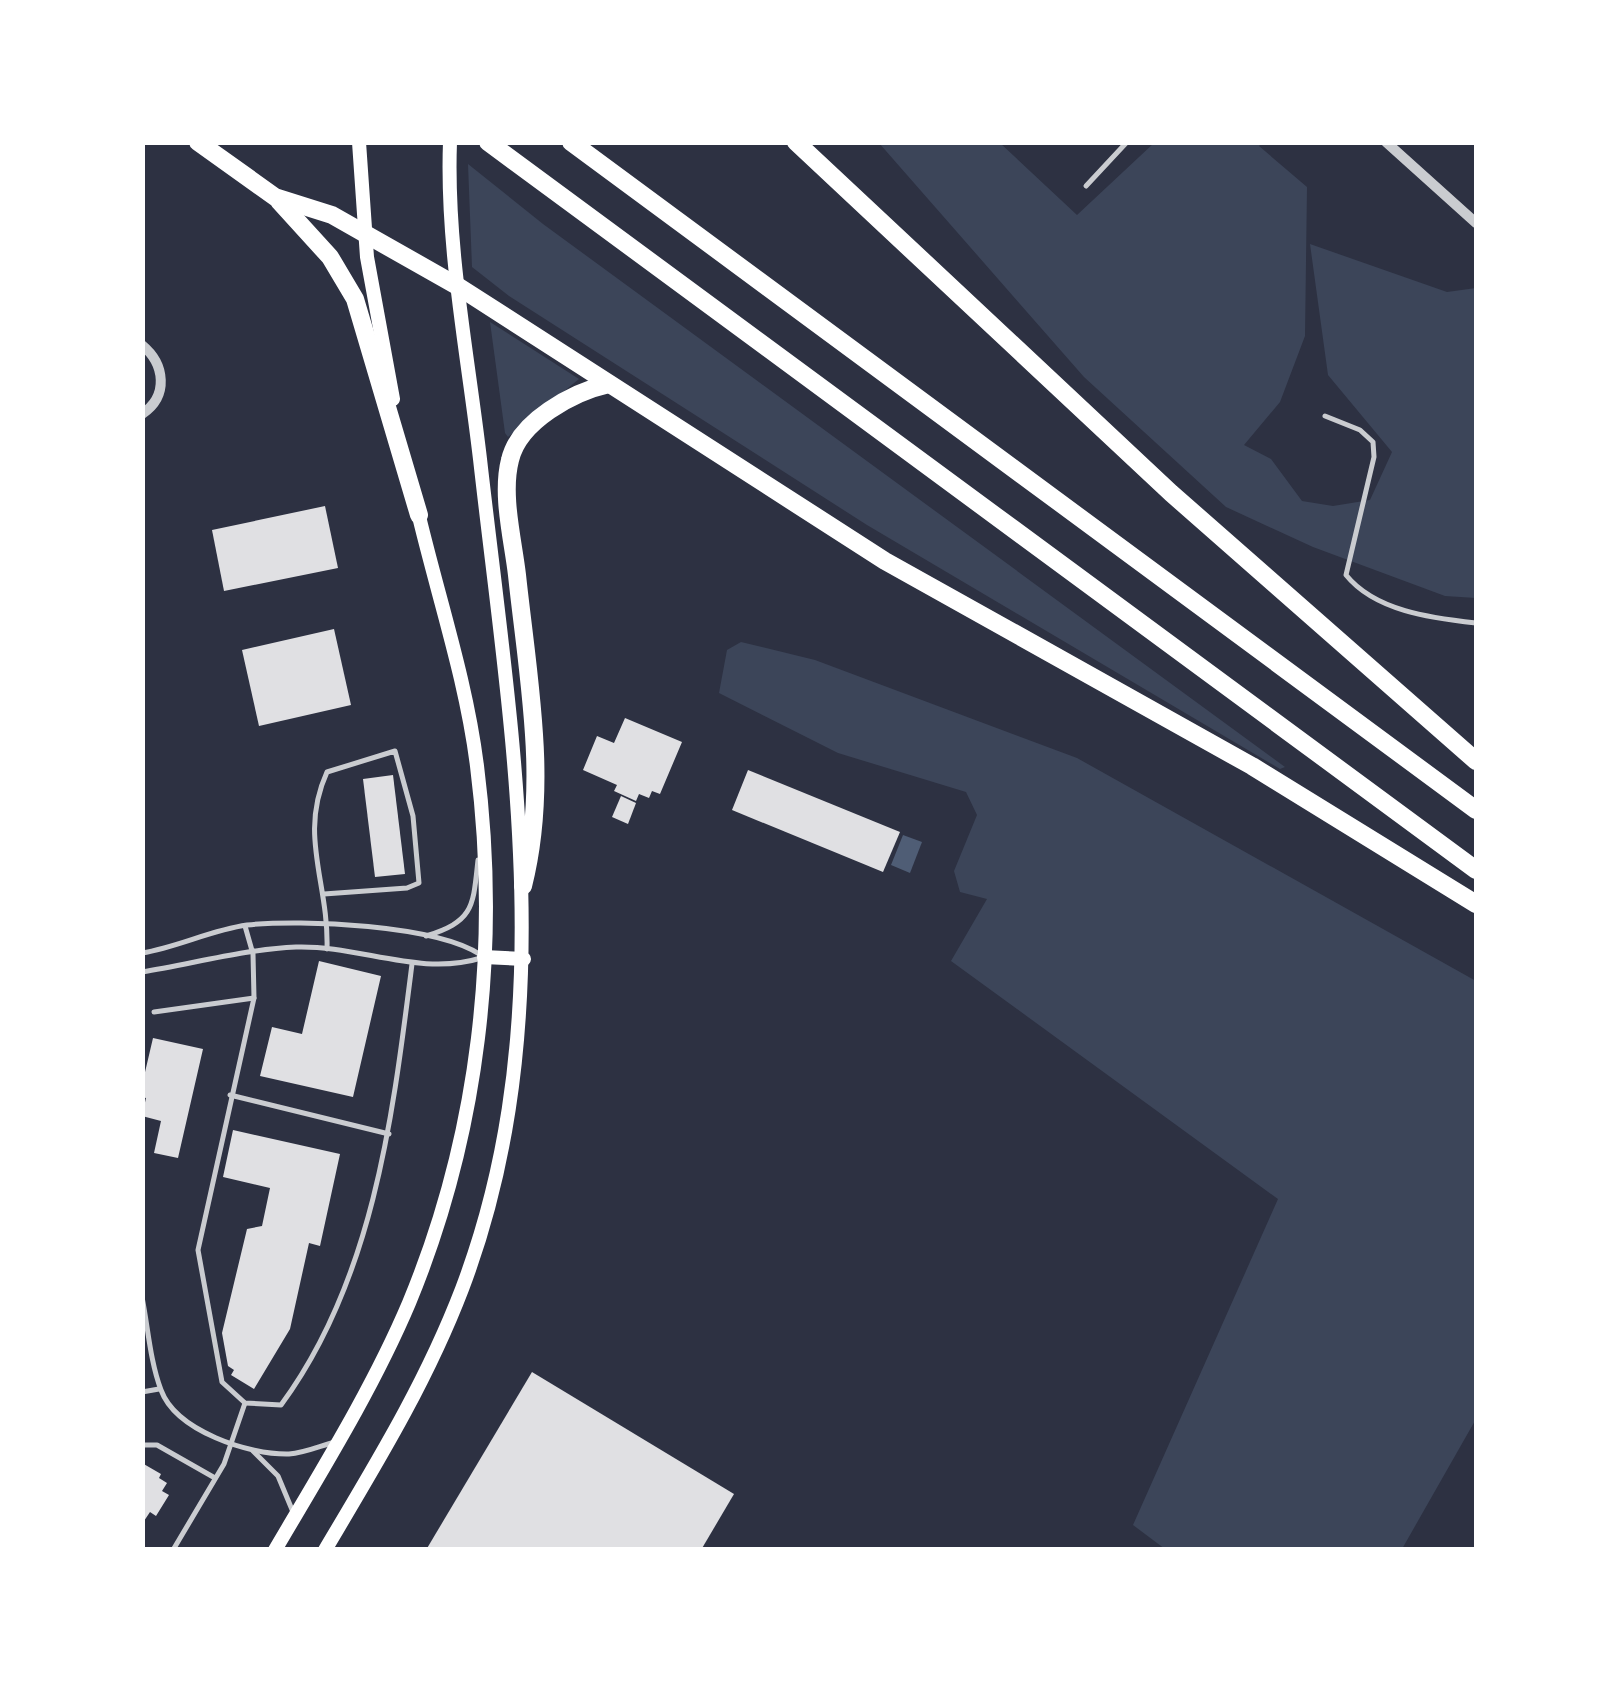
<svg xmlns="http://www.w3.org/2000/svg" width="1619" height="1692" font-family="'Source Sans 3',sans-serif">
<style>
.green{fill:#3c4559}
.water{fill:#4f5d75}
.building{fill:#e0e0e3}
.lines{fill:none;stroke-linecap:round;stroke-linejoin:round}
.service{stroke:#caccd0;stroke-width:5}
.minor{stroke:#caccd0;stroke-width:10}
.secondary{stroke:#fff;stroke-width:14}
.motorway{stroke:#fff;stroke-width:18}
</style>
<rect width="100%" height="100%" fill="#2d3142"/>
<g class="green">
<polygon points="879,143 1000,143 1077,215 1154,143 1262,143 1259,146 1307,187 1305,336 1280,402 1244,445 1271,459 1302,501 1333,506 1370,500 1392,452 1328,375 1310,244 1447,292 1476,288 1476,598 1445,596 1313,547 1226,507 1084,377"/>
<polygon points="468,164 543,224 1285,767 1280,769 867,525 509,296 472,267"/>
<polygon points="490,322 579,379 508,437 505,433"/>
<polygon points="741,642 815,660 1077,758 1476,981 1476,1419 1402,1549 1165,1549 1133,1525 1278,1199 951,961 987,899 960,892 954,871 977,815 966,792 838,753 719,693 727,650"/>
</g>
<polygon class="water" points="903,835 922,842 910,873 891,865"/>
<g class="building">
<polygon points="325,506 338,568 224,591 212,530"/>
<polygon points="334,629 351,705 259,726 242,650"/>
<polygon points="625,718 682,742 660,794 652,791 649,798 639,794 636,801 614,791 617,785 583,770 597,736 614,743"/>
<polygon points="748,770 900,832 883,872 732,810"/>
<polygon points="393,775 405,874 375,877 363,779"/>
<polygon points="621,796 636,803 628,824 612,817"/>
<polygon points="319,961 381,976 353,1097 260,1076 272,1027 302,1034"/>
<polygon points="153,1038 203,1049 178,1158 154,1153 161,1121 142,1116 146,1098 142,1097 142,1085"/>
<polygon points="233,1130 340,1154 320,1246 309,1243 290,1329 254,1389 231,1375 234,1370 228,1366 222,1333 247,1229 262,1226 270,1188 223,1177"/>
<polygon points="532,1372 734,1494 701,1550 426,1550"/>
<polygon points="142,1463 161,1474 159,1478 167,1483 162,1491 169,1495 156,1516 150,1512 142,1524"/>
</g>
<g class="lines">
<g class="service">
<polyline points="1086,186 1127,142"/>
<path d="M1325,416L1360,430L1373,442L1374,457L1346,575C1375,611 1431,618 1476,623"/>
<path d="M324,894L407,888L419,883L413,816L395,751L327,772C298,836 329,882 327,949"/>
<path d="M245,926L253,954L254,998L198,1250L222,1382L245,1403L281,1405C374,1279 393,1114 412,964"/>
<path d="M426,936C474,921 473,907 478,860"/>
<path d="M142,953C178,947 211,930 247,925C303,919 436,925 481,955"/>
<path d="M142,972C192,964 246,949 296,947C359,945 420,977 481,958"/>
<polyline points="154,1012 254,998"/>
<polyline points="230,1095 389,1134"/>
<path d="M142,1297C148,1327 150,1361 161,1390C176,1431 249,1455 289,1454C305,1453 320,1446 335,1442"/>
<polyline points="142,1392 159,1389"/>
<polyline points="142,1445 157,1445 215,1478"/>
<polyline points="253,1451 278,1476 293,1512"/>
<polyline points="173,1550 224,1464 245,1403"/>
</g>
<g class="minor">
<polyline points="1386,142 1476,223"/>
<path d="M142,345C165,364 169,396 142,414"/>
</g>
<g class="secondary">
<polyline points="359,142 367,257 393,399"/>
<polyline points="484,957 524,959"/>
<path d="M275,1550C322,1470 373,1388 409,1303C479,1134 500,947 477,766C466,678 437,594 417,508"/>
<path d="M325,1550C376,1464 426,1383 462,1289C564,1020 511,735 480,459C468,355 446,247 450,142"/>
</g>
<g class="motorway">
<polyline points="198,142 275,197 332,215 459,287 885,561 1252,766 1476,904"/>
<polyline points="488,142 1476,870"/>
<polyline points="571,142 1476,810"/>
<polyline points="796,142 1171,493 1476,761"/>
<polyline points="279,201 330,257 355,299 419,515"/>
<path d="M523,886C549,783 528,679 517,575C513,540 501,495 510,460C519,421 573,392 609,384"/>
</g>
</g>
<rect width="1619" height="1692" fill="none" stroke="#ffffff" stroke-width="290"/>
</svg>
